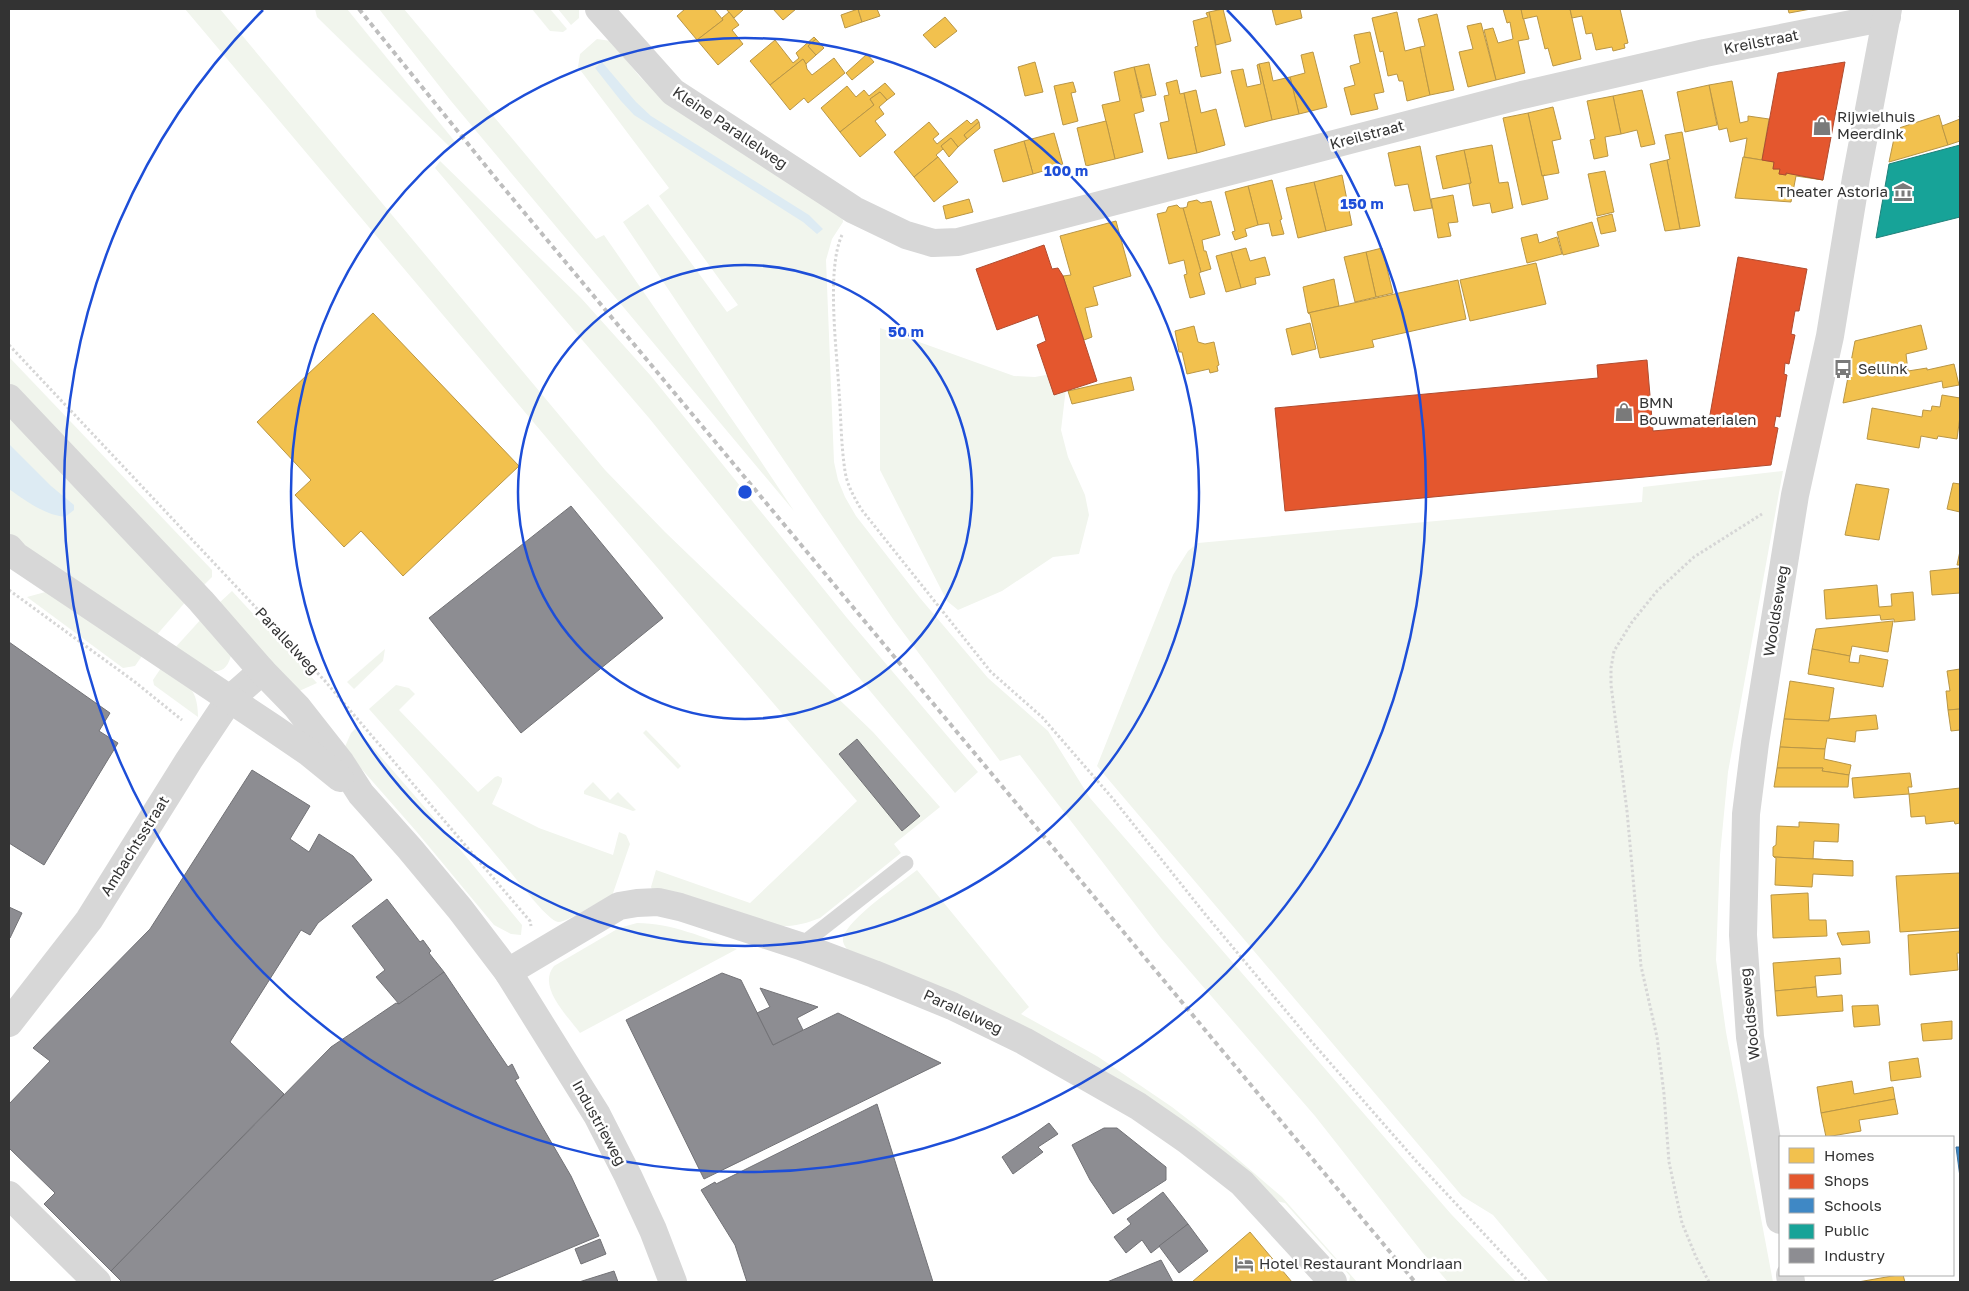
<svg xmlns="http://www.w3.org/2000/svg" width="1969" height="1291" font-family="'Golos Text',sans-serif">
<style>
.green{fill:#f1f5ed}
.water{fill:#ddebf3}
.homes{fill:#f2c14e;stroke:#b99646}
.shops{fill:#e4572e;stroke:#af4c30}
.schools{fill:#3f88c5;stroke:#3b6e99}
.public{fill:#17a398;stroke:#1f817a}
.industry{fill:#8d8d92;stroke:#727276}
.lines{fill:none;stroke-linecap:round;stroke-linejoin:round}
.path{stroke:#d6d6d6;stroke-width:3;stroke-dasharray:2.5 2.5;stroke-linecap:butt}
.service{stroke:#d7d7d7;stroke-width:15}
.minor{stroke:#d7d7d7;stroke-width:28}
.tertiary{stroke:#d7d7d7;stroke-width:28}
.rail{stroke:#bebebe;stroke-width:4;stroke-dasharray:5 4;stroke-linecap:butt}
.ring{fill:none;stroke:#1d4ed8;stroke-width:2.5}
.labels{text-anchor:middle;stroke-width:5;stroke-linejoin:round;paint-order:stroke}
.street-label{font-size:15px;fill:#333;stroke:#fff}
.poi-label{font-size:15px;fill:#333;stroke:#fff;text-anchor:start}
.centre{fill:#1d4ed8;stroke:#fff;stroke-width:2.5}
.ring-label{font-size:15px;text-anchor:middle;font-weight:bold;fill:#1d4ed8;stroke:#fff;stroke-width:5;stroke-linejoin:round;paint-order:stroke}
</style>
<rect width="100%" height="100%" fill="#fff"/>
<g class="green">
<path d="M185,9H220L605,470L665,532L873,732L940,807L894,844L901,853L820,918C805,924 792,927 775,926L653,891L651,887L656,870L750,903L857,801L572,468Z"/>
<polygon points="315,9 347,9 456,143 451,148 317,17"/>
<polygon points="379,9 404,9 596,239 604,235 756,454 794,511 451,101"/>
<polygon points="532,9 550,9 567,29 563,32 550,31"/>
<polygon points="558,9 579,9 579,18 571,25"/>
<polygon points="597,39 611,41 640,77 657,93 842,213 843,222 832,239 826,260 834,462 838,480 845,497 856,516 920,598 988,678 1048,731 1090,798 1451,1214 1516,1282 1448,1282 1422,1252 1315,1116 1161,938 1020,755 1000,761 893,619 744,402 623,222 648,204 727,312 738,305 659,196 669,188 578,67 580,54"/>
<polygon points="440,161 581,298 651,376 847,618 978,772 955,793 856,674 649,418 435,168"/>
<polygon points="880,328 1014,376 1035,377 1068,371 1061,430 1068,457 1085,495 1089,515 1079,554 1053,557 1002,591 958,610 947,601 880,470"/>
<polygon points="9,357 212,570 212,577 202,587 9,383"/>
<polygon points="9,411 188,599 154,638 15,541 9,534"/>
<polygon points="1783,471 1728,772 1720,855 1716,960 1726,1032 1773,1282 1549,1282 1493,1215 1462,1196 1097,766 1173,575 1188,551 1198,543 1642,502 1643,487"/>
<polygon points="49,591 144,653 135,666 123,668 27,597"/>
<polygon points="232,591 317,683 297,692 218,604"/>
<path d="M204,616L232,650C226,691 194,662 173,650Z"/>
<polygon points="385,649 383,661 354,689 347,682"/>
<path d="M163,665C185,683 198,686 198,717L154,685L153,680Z"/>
<path d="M396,685L409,688L415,694L399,710L478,792L495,777L498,776L502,778V782L492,804L539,828L613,855L619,832L626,835L630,844L612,896C599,900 567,923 558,922C548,920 523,887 516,879C468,821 419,765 369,709Z"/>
<polygon points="356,728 441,826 522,925 521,935 511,934 494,925 416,831 344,749 351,733"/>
<polygon points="646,730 681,766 678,769 643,733"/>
<polygon points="593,782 610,800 618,792 636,810 633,811 584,794 584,791"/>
<path d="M917,870L1029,1007L1021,1014L1097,1056L1172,1107L1226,1149L1282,1197L1357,1282H1349L1350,1276L1285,1203L1276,1201L1126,1084L1093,1064L1049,1039L986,1009L849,952C846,948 842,943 843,938C848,918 900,884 917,870Z"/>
<path d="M637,923C672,923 704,938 737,949L580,1033C567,1015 537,987 554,966L619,928Z"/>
</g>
<g class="water">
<polygon points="602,62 636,102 651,116 809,215 823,229 817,234 803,222 634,115 621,101 595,68"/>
<path d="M9,444L51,486L74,505V510L65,517C45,515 24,500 9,489Z"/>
</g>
<g class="homes">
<polygon points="685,9 714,9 723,20 697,40 677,16"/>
<polygon points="726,9 742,9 743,10 734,18"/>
<polygon points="773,9 796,9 783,20"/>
<polygon points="858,9 862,22 845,28 841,15"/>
<polygon points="858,9 877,9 880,16 862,22"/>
<polygon points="1223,9 1231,41 1216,45 1209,12"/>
<polygon points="1272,9 1300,9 1302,18 1276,25"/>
<polygon points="1503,9 1521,9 1529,39 1518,41 1525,73 1496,80 1484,30 1493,28 1498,43 1513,39 1510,22 1507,23"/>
<polygon points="1521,9 1570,9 1581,59 1553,66 1548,48 1545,49 1537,16 1523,19"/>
<polygon points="1570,9 1620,9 1628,43 1624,44 1625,48 1613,51 1612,47 1596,50 1592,33 1586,34 1582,16 1572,18"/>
<polygon points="1788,9 1811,9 1789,13"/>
<polygon points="729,12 739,25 732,30 743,44 718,65 697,40 723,20 722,18"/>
<polygon points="1209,12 1221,73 1201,77 1195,47 1198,46 1193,21 1208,17 1206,13"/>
<polygon points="1397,12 1405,51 1420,47 1430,95 1407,101 1403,81 1399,81 1397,74 1388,76 1383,51 1380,52 1372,18"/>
<polygon points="1437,14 1454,90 1430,95 1420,47 1425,46 1418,19"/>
<polygon points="945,17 957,31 935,48 923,35"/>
<polygon points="1481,23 1496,80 1468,87 1459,52 1473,49 1467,26"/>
<polygon points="1370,32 1384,92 1374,94 1378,109 1351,115 1344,88 1355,85 1350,66 1360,63 1354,35"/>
<polygon points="814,37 816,39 808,46 816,55 806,64 803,59 770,85 750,61 775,40 793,63 799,58 796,53"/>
<polygon points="816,39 824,48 816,55 808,46"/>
<polygon points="1313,52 1327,107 1299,114 1290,77 1305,73 1301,55"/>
<polygon points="867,54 874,62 852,80 846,73"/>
<polygon points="834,58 845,73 808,103 804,98 790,110 770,85 803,59 806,64 807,69 812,75"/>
<polygon points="1035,62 1043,92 1025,96 1018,67"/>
<polygon points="1269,62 1273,81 1290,77 1299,114 1272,120 1259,64"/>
<polygon points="1149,64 1156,95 1142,98 1134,67"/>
<polygon points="1259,64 1272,120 1245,127 1231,71 1243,69 1247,87 1261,84 1257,65"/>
<polygon points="1134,67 1144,111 1134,114 1143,152 1115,159 1102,105 1120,101 1114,72"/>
<polygon points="1177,80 1180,94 1184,93 1197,153 1168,159 1160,123 1169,121 1164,96 1169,95 1166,83"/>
<polygon points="1732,81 1740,123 1748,121 1748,116 1769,119 1762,160 1744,157 1747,138 1730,142 1727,128 1719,130 1709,85"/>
<polygon points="1073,82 1076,92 1071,93 1078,121 1063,125 1054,86"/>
<polygon points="885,83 895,94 887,100 880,92 870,99 874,105 840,132 821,108 847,86 856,97 864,90 869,96"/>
<polygon points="1709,85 1717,125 1685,132 1677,92"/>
<polygon points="1196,90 1201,113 1216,109 1225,145 1197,153 1184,93"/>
<polygon points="1642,90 1655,144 1641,147 1637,130 1621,134 1613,96"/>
<polygon points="880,92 887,100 879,107 884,114 875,121 886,135 860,157 840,132 874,105 870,99"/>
<polygon points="1613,96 1621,134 1605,137 1608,156 1594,159 1590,140 1595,139 1587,101"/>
<polygon points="1553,107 1561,139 1552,141 1559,173 1542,176 1528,113"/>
<polygon points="1528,113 1542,176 1545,175 1543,176 1548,199 1522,205 1503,118"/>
<polygon points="1939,115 1948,145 1889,162 1896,129"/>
<polygon points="1959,116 1960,116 1960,141 1948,145 1942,126 1960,119"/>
<polygon points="977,119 979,122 964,135 967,139 958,147 951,138 941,146 945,151 943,149 936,155 938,157 914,177 894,152 929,122 939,134 933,139 937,144 967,120 971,124"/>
<polygon points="1106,121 1115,159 1086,166 1077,128"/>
<polygon points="979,122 980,128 967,139 964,135"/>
<polygon points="1682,132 1700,226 1680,229 1667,160 1670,159 1665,135"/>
<polygon points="1054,133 1063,165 1033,174 1024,141"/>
<polygon points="951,138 958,147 949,157 941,146"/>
<polygon points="1024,141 1033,174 1003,182 994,150"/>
<polygon points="1492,145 1499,183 1508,182 1513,208 1492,213 1490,203 1473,206 1469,184 1471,183 1464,150"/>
<polygon points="1420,146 1432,208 1414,211 1408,184 1395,186 1388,153"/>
<polygon points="1464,150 1471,183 1443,189 1436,156"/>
<polygon points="938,157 958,182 934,202 914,177"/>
<polygon points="1743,157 1774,162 1773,169 1780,169 1779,174 1786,175 1786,173 1823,180 1796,176 1791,202 1735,198"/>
<polygon points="1667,160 1680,229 1665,231 1650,164"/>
<polygon points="1605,171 1614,212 1597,216 1588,174"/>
<polygon points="1342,175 1352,225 1326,231 1314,182"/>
<polygon points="1272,180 1282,219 1280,220 1284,234 1272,236 1269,223 1258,225 1248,186"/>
<polygon points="1314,182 1326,231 1298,238 1286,188"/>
<polygon points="1248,186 1258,225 1245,229 1247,236 1235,240 1232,232 1235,231 1225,192"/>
<polygon points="1453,195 1458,222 1448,223 1451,236 1438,238 1431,199"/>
<polygon points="969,199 973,212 946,219 943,206"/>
<polygon points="1197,200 1201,203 1211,201 1220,235 1202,240 1204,251 1206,251 1211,269 1201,272 1183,208 1187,207 1188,202"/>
<polygon points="1177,205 1180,208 1183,208 1201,272 1199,273 1205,294 1190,298 1184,275 1187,274 1184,260 1169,264 1157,214 1166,212 1168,207"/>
<polygon points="1612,214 1616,231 1601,234 1597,218"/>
<polygon points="1116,221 1131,276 1093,287 1098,305 1085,308 1092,337 1084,340 1063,276 1071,275 1060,236"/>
<polygon points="1592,222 1599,246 1563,255 1557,232"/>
<polygon points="1537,234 1539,243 1557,237 1562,254 1527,263 1521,238"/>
<polygon points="1246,248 1250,261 1265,257 1270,275 1255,278 1256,284 1241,288 1231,252"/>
<polygon points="1382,248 1393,293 1376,297 1366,252"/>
<polygon points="1231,252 1241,288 1226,292 1216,256"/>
<polygon points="1366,252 1376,297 1355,302 1344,257"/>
<polygon points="1536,263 1546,304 1470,321 1460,280"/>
<polygon points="1334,279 1339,306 1308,313 1303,287"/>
<polygon points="1458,280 1466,319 1372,340 1374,347 1320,358 1310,314 1308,313"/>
<polygon points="373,313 519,466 403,576 361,531 344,547 295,495 311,480 257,422"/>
<polygon points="1310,323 1316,349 1292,355 1286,329"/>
<polygon points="1921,325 1927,349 1906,354 1908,371 1927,368 1927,370 1954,364 1959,385 1943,388 1942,381 1843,403 1855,341"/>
<polygon points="1194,326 1198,342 1205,344 1214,342 1219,365 1217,366 1218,371 1210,373 1209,369 1187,374 1182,352 1179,352 1175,331"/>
<polygon points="1131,377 1134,390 1072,404 1068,391"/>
<polygon points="1942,395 1960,398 1960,416 1957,439 1938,436 1937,439 1921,436 1919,448 1867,439 1872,408 1922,417 1923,410 1931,411 1932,406 1940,407"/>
<polygon points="1953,483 1960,484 1960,512 1947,509"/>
<polygon points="1856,484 1889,489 1879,540 1845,535"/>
<polygon points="1960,551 1960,565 1957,565"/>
<polygon points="1960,568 1960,593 1932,595 1930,571"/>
<polygon points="1877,585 1879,607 1892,606 1891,594 1913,592 1915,620 1894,622 1894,619 1881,620 1880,615 1826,619 1824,590"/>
<polygon points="1893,621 1888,652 1852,646 1850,656 1812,649 1816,629"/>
<polygon points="1812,649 1850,656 1849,662 1859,663 1860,655 1888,660 1883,687 1808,674"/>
<polygon points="1960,669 1960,709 1948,710 1946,691 1950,691 1947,671"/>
<polygon points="1790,681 1834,688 1829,721 1784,719"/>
<polygon points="1960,709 1960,730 1951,731 1948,710"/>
<polygon points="1876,715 1878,729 1856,731 1855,742 1827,738 1825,749 1780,747 1784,719 1829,721 1829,719"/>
<polygon points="1780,747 1825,749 1824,759 1851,765 1849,775 1822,771 1823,768 1777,768"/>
<polygon points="1777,768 1823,768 1822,771 1849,775 1848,787 1774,787"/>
<polygon points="1910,773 1912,787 1908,787 1909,794 1854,798 1852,778"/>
<polygon points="1960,788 1960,823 1955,824 1954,821 1926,824 1925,816 1911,817 1909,794"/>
<polygon points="1799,822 1839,824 1838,842 1814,841 1813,859 1853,861 1774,857 1773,856 1773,847 1776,845 1777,826 1799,827"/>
<polygon points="1774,857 1853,861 1853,876 1813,874 1812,887 1775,885 1776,858"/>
<polygon points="1960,873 1960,928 1900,932 1896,876"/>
<polygon points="1808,893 1809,920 1826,920 1827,936 1773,938 1771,895"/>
<polygon points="1869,931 1870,943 1842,945 1837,933"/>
<polygon points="1960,931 1960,953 1957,953 1958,970 1910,975 1908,935"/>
<polygon points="1840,958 1841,974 1815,976 1816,987 1775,991 1773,963"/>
<polygon points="1816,987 1817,997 1842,995 1843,1011 1777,1016 1775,991"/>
<polygon points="1878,1005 1880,1025 1854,1027 1852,1006"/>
<polygon points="1952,1021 1952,1039 1923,1041 1921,1024"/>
<polygon points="1918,1058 1921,1077 1891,1081 1889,1062"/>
<polygon points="1852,1081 1854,1094 1893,1087 1895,1099 1821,1113 1817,1087"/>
<polygon points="1895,1099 1898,1114 1859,1120 1861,1131 1826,1137 1821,1113"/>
<polygon points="1250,1232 1292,1282 1192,1282"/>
<polygon points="1898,1275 1903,1275 1905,1282 1858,1282"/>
</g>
<g class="shops">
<polygon points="1845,62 1823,180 1786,173 1786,175 1779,174 1780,169 1773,169 1774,162 1762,160 1778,73"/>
<polygon points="1044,245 1052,269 1058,268 1063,276 1097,381 1054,395 1037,345 1046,341 1038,315 997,330 976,269"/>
<polygon points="1738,257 1807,269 1799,311 1795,311 1791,334 1795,335 1789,364 1785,363 1784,374 1787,375 1780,417 1776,416 1774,427 1778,428 1771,465 1285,511 1275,408 1598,378 1597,365 1647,360 1653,431 1708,426"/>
</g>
<polygon class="schools" points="1956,1147 1960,1147 1960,1177"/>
<polygon class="public" points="1960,145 1960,217 1876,238 1889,164"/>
<g class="industry">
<polygon points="571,506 663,618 521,733 429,618"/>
<polygon points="9,642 110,713 99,731 118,743 44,865 9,843"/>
<polygon points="857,739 920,816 902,831 839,754"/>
<polygon points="252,770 310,806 290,839 309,852 319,834 353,856 372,880 318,923 310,935 301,930 230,1042 284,1094 111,1271 44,1204 55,1193 9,1148 9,1104 50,1061 33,1048 150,929"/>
<polygon points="387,899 420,942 423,940 431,951 429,953 444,972 399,1004 376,977 385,970 352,926"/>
<polygon points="9,907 22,913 10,938 9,937"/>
<polygon points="444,972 508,1067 512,1064 519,1078 515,1080 571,1176 599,1236 489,1282 122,1282 111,1271 331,1047 396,1003 399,1004"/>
<polygon points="722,973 741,980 773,1045 838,1013 941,1063 704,1179 626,1020"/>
<polygon points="760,988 818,1007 797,1018 803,1030 773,1045 757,1013 770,1007"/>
<polygon points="877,1104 933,1282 747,1282 735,1245 701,1190 715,1182 716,1184"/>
<polygon points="1049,1123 1058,1134 1038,1147 1043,1152 1013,1174 1002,1157"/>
<polygon points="1104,1128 1117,1128 1166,1167 1166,1180 1113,1214 1090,1180 1072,1145"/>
<polygon points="1163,1192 1188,1224 1151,1253 1142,1240 1126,1253 1114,1237 1131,1224 1127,1219"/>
<polygon points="1188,1224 1208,1251 1179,1273 1159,1246"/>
<polygon points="600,1239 606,1254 581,1264 575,1249"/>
<polygon points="1161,1260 1173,1282 1107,1282"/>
<polygon points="614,1271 618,1282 579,1282"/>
</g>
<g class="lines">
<g class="path">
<path d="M842,235C826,269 837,352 839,391C841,417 841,445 845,471C847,485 854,497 861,509L991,672L1042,717L1114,800L1205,914L1311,1041L1417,1162L1529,1282"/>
<polyline points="9,345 325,681 530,921 531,926"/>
<polyline points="9,590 135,682 182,720"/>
<polyline points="1709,1282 1696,1257 1682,1223 1669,1162 1664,1094 1657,1037 1641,966 1627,811 1611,685 1611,668 1614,651 1632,622 1657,591 1694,557 1762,514"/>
</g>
<polyline class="service" points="800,946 906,863"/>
<g class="minor">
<polyline points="599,9 673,92 825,191 854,210 906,235 933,243 958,242 1522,95 1705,53 1887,17"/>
<polyline points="508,972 619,906 637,903 658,902 680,907 800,946 874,974 952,1006 1024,1041 1138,1106 1187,1140 1242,1183 1333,1282"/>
<polyline points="9,1023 89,920 189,760 229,700 262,671"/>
<polyline points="9,1195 97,1282"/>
<polyline points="1780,1220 1750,1037 1743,935 1746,814 1755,743 1795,495 1830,336 1856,178 1888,9"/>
<polyline points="1790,1275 1791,1282"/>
</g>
<g class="tertiary">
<polyline points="9,398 201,601 262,671 297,707 341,763 361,794 410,849 460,909 508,972 597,1115 628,1176 653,1230 673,1282"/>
<polyline points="9,548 16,556 273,728 308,752 340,778"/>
</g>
<polyline class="rail" points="359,9 498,181 1415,1282"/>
</g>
<g class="ring">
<circle cx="745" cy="492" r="227"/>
<circle cx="745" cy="492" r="454"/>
<path d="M1227 10A681 681 0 1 1 263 10"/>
</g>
<defs>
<g id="shop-bare" transform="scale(1.5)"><path d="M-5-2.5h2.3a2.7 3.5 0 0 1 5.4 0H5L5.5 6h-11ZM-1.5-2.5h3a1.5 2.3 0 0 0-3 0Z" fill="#7a7a7a" stroke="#fff" stroke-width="2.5" paint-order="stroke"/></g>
<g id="museum-bare" transform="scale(1.5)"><path d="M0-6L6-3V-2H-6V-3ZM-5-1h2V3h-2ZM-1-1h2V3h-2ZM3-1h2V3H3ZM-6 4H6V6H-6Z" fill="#7a7a7a" stroke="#fff" stroke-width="2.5" paint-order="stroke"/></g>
<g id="bus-bare" transform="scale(1.5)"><path d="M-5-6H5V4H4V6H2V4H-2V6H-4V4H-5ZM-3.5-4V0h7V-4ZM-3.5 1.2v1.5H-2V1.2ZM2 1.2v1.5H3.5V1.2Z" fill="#7a7a7a" stroke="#fff" stroke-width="2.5" paint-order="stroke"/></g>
<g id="hotel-bare" transform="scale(1.5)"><path d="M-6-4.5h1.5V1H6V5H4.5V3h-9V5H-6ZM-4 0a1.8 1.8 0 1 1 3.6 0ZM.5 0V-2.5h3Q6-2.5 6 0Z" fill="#7a7a7a" stroke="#fff" stroke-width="2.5" paint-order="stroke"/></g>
</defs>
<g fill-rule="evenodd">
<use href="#shop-bare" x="1822" y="126"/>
<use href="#museum-bare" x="1903" y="192"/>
<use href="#bus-bare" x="1843" y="369"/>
<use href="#shop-bare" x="1624" y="412"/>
<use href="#hotel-bare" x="1244" y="1264"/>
</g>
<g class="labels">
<g class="street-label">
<text transform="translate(1761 42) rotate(-11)" y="5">Kreilstraat</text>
<text transform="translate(730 128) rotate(34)" y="5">Kleine Parallelweg</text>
<text transform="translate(1367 135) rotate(-15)" y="5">Kreilstraat</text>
<text transform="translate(1776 611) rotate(-81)" y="5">Wooldseweg</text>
<text transform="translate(287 641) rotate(47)" y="5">Parallelweg</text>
<text transform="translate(135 846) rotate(-58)" y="5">Ambachtsstraat</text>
<text transform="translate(963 1012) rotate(25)" y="5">Parallelweg</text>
<text transform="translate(1750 1014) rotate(-96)" y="5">Wooldseweg</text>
<text transform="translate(599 1123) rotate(61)" y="5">Industrieweg</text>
</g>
<g class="poi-label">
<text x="1837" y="122">Rijwielhuis<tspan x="1837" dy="17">Meerdink</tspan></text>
<text x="1888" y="197" text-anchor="end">Theater Astoria</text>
<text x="1858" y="374">Sellink</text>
<text x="1639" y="408">BMN<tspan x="1639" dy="17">Bouwmaterialen</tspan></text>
<text x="1259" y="1269">Hotel Restaurant Mondriaan</text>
</g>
</g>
<circle cx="745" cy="492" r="8" class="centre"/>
<g class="ring-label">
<text x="1066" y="176">100 m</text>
<text x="1362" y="209">150 m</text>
<text x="906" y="337">50 m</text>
</g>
<rect width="1969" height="1291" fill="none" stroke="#333333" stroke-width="20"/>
<rect x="1779" y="1136" width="175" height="140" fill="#ffffff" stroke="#adadad"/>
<rect x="1789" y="1148" width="25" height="15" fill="#f2c14e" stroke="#adadad"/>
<text x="1824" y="1161" font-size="15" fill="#333333">Homes</text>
<rect x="1789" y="1174" width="25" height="15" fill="#e4572e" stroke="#adadad"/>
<text x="1824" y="1186" font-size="15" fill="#333333">Shops</text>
<rect x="1789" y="1198" width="25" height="15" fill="#3f88c5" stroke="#adadad"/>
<text x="1824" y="1211" font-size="15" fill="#333333">Schools</text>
<rect x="1789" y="1224" width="25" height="15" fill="#17a398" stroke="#adadad"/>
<text x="1824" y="1236" font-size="15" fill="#333333">Public</text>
<rect x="1789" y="1248" width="25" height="15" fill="#8d8d92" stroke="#adadad"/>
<text x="1824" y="1261" font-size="15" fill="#333333">Industry</text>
</svg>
